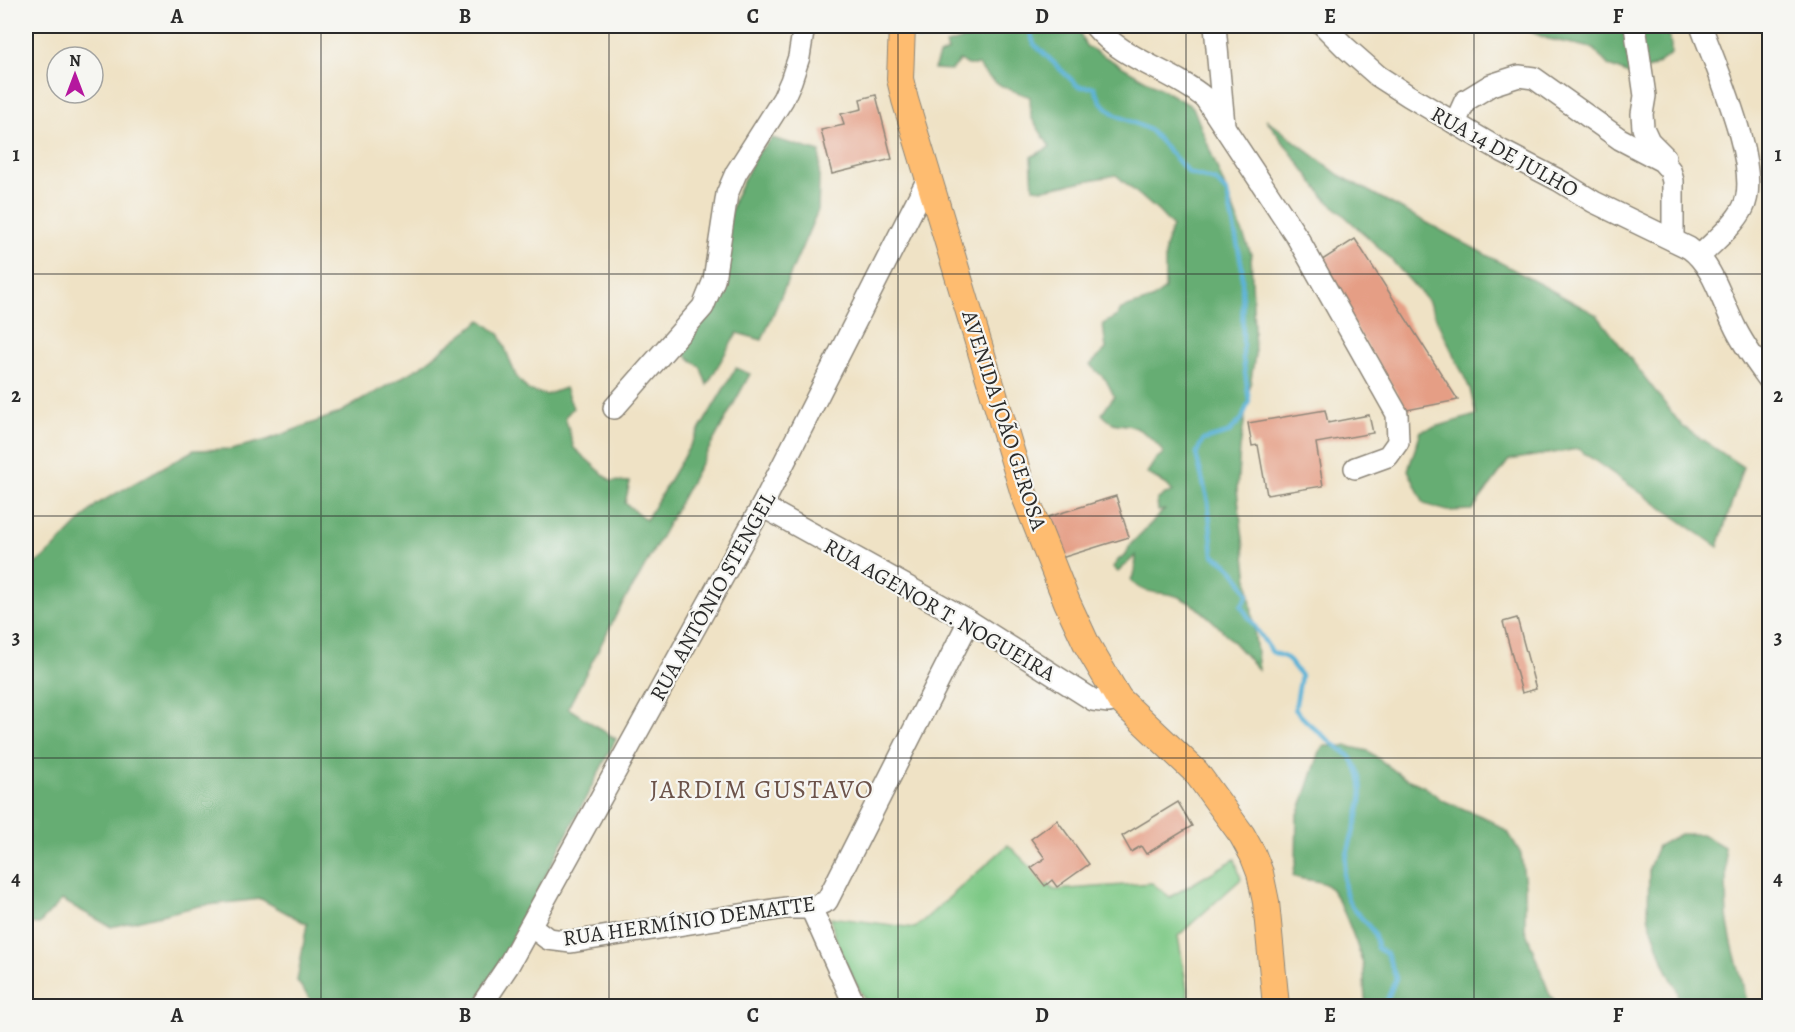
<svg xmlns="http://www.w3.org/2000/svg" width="1795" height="1032" font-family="Alegreya,serif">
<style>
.green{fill:#7ec986;stroke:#547a58;stroke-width:1.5}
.forest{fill:#66ad73;stroke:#486c4f;stroke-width:1.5}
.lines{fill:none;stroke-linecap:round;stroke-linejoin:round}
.stream{stroke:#59b1d6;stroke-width:4.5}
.building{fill:#e59e85}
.minor-casing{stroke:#8d8678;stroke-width:24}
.major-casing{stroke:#8d8678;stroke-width:28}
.minor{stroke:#fff;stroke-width:21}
.major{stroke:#febc70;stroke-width:26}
.grid{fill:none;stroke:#2b2b2b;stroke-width:1.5;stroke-opacity:0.55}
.labels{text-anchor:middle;stroke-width:4.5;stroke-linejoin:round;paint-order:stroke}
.street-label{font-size:22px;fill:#2b2b2b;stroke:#f6f6f2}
.quarter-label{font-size:26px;letter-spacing:1.5px;fill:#6c534a;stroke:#f6f6f2}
.neatline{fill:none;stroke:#2b2b2b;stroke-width:2}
.grid-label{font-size:20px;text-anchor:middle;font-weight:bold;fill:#2b2b2b}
</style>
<rect width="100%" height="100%" fill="#f6f6f2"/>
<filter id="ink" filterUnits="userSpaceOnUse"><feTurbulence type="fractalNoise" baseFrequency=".0167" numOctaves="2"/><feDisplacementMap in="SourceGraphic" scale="12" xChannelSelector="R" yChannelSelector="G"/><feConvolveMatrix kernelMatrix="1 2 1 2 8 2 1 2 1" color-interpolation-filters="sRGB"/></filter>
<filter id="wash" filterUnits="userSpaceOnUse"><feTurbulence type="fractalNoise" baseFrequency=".008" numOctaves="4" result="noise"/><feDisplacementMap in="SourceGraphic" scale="24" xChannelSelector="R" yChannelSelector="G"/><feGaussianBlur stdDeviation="1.35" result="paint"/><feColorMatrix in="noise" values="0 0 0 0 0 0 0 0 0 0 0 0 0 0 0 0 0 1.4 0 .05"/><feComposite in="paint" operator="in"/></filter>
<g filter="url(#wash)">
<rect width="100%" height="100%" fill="#efe2c5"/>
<path class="green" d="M1008,845L1054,890L1152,883L1170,897L1235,859L1241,879L1178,936L1190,1006H868C854,978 834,949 831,917L915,928Z"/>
<g class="forest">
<path d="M983,26H1077L1086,46L1193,107L1251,254L1255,355L1240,448L1237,490L1259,670C1235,646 1212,613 1181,598C1164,589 1144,598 1131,580L1135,571L1136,555L1118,572L1113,567L1119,559L1126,555L1130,545L1164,510L1158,511L1157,500L1165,494L1173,492L1167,485L1147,473L1156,459L1164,453C1158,444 1147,433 1136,428C1120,420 1118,431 1102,414L1114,396L1106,380L1090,365L1106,349L1103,324L1117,316L1121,309L1152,299L1165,289V248L1172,226L1159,212L1116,175L1044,189L1033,188L1031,157L1050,147L1031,117L1030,97C1010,89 990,85 979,65H968L960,60L951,70L934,69L939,55L948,51L946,44L980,35Z"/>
<polygon points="1523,26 1666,26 1671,45 1671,54 1653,67 1631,75 1609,66 1592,48 1548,39 1526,30"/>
<polygon points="1266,119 1339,175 1597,315 1682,426 1743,467 1718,547 1578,449 1509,460 1472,510 1447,511 1424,504 1408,470 1421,431 1476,415 1470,389 1428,301 1386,254 1324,197"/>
<polygon points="772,138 820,152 818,210 762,340 737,333 707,385 701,368 676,347 706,311 734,200 756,155"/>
<polygon points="481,320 500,335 516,376 528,390 546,395 565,388 573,408 565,417 574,448 611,481 630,482 625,503 646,520 736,368 750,374 639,577 621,606 568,708 616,739 527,912 475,1006 315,1006 297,981 307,924 261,899 199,906 111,927 62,900 39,924 26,923 26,570 46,556 97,504 194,450 231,449 267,440 339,413 420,367"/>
<path d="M1324,746H1346L1368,751L1403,777L1425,787L1442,800L1486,818L1508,832L1521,854L1525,885V929L1550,995L1559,1006H1367C1362,993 1366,978 1363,964C1358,947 1340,893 1325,884C1316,879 1303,881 1293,876L1296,860L1297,814L1299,813L1320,751Z"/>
<path d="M1680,834H1702L1724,847C1728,872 1725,890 1727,914C1730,946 1742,975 1748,1006H1678V992L1665,966L1648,917L1649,868L1658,846Z"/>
</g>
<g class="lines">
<g class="stream">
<path d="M1028,26L1034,44L1079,87H1094L1101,102L1114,114L1150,130L1189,173L1216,181L1227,193L1242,267L1243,358L1249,401L1242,419L1228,433L1203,440L1196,454L1208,502L1213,555C1231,565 1239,575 1248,595L1241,606L1272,652L1287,658L1301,676L1295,709C1306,723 1319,732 1332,743C1339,748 1349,754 1353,761C1380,803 1334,849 1346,894C1352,916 1377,924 1377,948L1387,954L1396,978L1386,1003L1387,1006"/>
<polyline points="918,38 941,38 986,26"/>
</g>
</g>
<g id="blocks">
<g class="building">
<polygon points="876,95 892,159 832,174 821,130 844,125 841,114 862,109 860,99"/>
<polygon points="1355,239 1458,400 1407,410 1316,264"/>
<polygon points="1325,410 1328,423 1369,415 1373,433 1316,443 1323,486 1267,495 1258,445 1252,446 1248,423"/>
<polygon points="1116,496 1129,537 1061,558 1048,517"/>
<polygon points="1517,618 1536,689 1522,693 1503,622"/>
<polygon points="1178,802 1192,826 1146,854 1141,846 1131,852 1122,836"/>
<polygon points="1057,820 1089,864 1057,887 1052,880 1045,886 1031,868 1045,858 1031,839"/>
</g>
</g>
</g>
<g filter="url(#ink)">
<use href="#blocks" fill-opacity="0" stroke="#8d8678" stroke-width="1.5"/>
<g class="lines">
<g class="minor-casing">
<g id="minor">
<path d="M1095,26C1123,60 1171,70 1205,98L1297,237L1397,414L1398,442L1388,456L1355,468"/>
<polyline points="1215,26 1224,125"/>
<path d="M1324,26L1345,47L1378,76L1409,96L1502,151L1560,181L1594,202L1689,248C1713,265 1721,299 1734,325C1743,345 1757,363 1770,381"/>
<polyline points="1635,26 1645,96 1642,114 1643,128 1649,141 1665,157"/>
<polyline points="1455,123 1465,101 1491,85 1519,76 1534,78 1620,139 1662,161 1670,170 1673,181 1673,240"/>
<path d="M1700,256C1714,241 1734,226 1743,208C1763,170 1715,65 1701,26"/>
<polyline points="614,408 703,307 714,280 727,194 736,173 783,99 791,81 799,57 804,26"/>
<polyline points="762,506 969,621 1093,700 1109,702 1119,699"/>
<polyline points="811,908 855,1006"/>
<polyline points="531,926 548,939 571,942 785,908 811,908 827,901 969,621"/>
<polyline points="481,1006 508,966 762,506 929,177"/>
</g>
</g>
<g class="major-casing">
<polyline id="major" points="902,26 900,79 905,100 1024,494 1067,602 1087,645 1119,699 1196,772 1242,835 1253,855 1260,873 1266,902 1276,1006"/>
</g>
<use href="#minor" class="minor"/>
<use href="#major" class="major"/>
</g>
</g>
<path class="grid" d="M321,26V1006M609,26V1006M898,26V1006M1186,26V1006M1474,26V1006M26,274H1770M26,516H1770M26,758H1770"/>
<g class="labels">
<g class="street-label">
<text transform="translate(1505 151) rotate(29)" y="8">RUA 14 DE JULHO</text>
<text transform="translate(1005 420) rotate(72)" y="8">AVENIDA JOÃO GEROSA</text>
<text transform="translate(712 596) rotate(-61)" y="8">RUA ANTÔNIO STENGEL</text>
<text transform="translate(940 609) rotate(30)" y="8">RUA AGENOR T. NOGUEIRA</text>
<text transform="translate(689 920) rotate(-8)" y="8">RUA HERMÍNIO DEMATTE</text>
</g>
<g class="quarter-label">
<text x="762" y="798">JARDIM GUSTAVO</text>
</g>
</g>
<rect width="1795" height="1032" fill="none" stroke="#f6f6f2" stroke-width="66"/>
<g transform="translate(75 75)"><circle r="28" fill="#f6f6f2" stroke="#a5a5a2" stroke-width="1.5"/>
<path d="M0-4.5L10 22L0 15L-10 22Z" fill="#b5179e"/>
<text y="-9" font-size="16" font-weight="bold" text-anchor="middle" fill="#2b2b2b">N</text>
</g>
<rect x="33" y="33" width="1729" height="966" class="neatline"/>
<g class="grid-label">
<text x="177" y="23">A</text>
<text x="465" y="23">B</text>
<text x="753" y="23">C</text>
<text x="1042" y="23">D</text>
<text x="1330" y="23">E</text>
<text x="1618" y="23">F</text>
<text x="16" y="161">1</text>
<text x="1778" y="161">1</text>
<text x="16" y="402">2</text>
<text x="1778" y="402">2</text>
<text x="16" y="644">3</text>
<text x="1778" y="644">3</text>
<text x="16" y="885">4</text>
<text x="1778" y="885">4</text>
<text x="177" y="1022">A</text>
<text x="465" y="1022">B</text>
<text x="753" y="1022">C</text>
<text x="1042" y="1022">D</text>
<text x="1330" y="1022">E</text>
<text x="1618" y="1022">F</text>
</g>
</svg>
